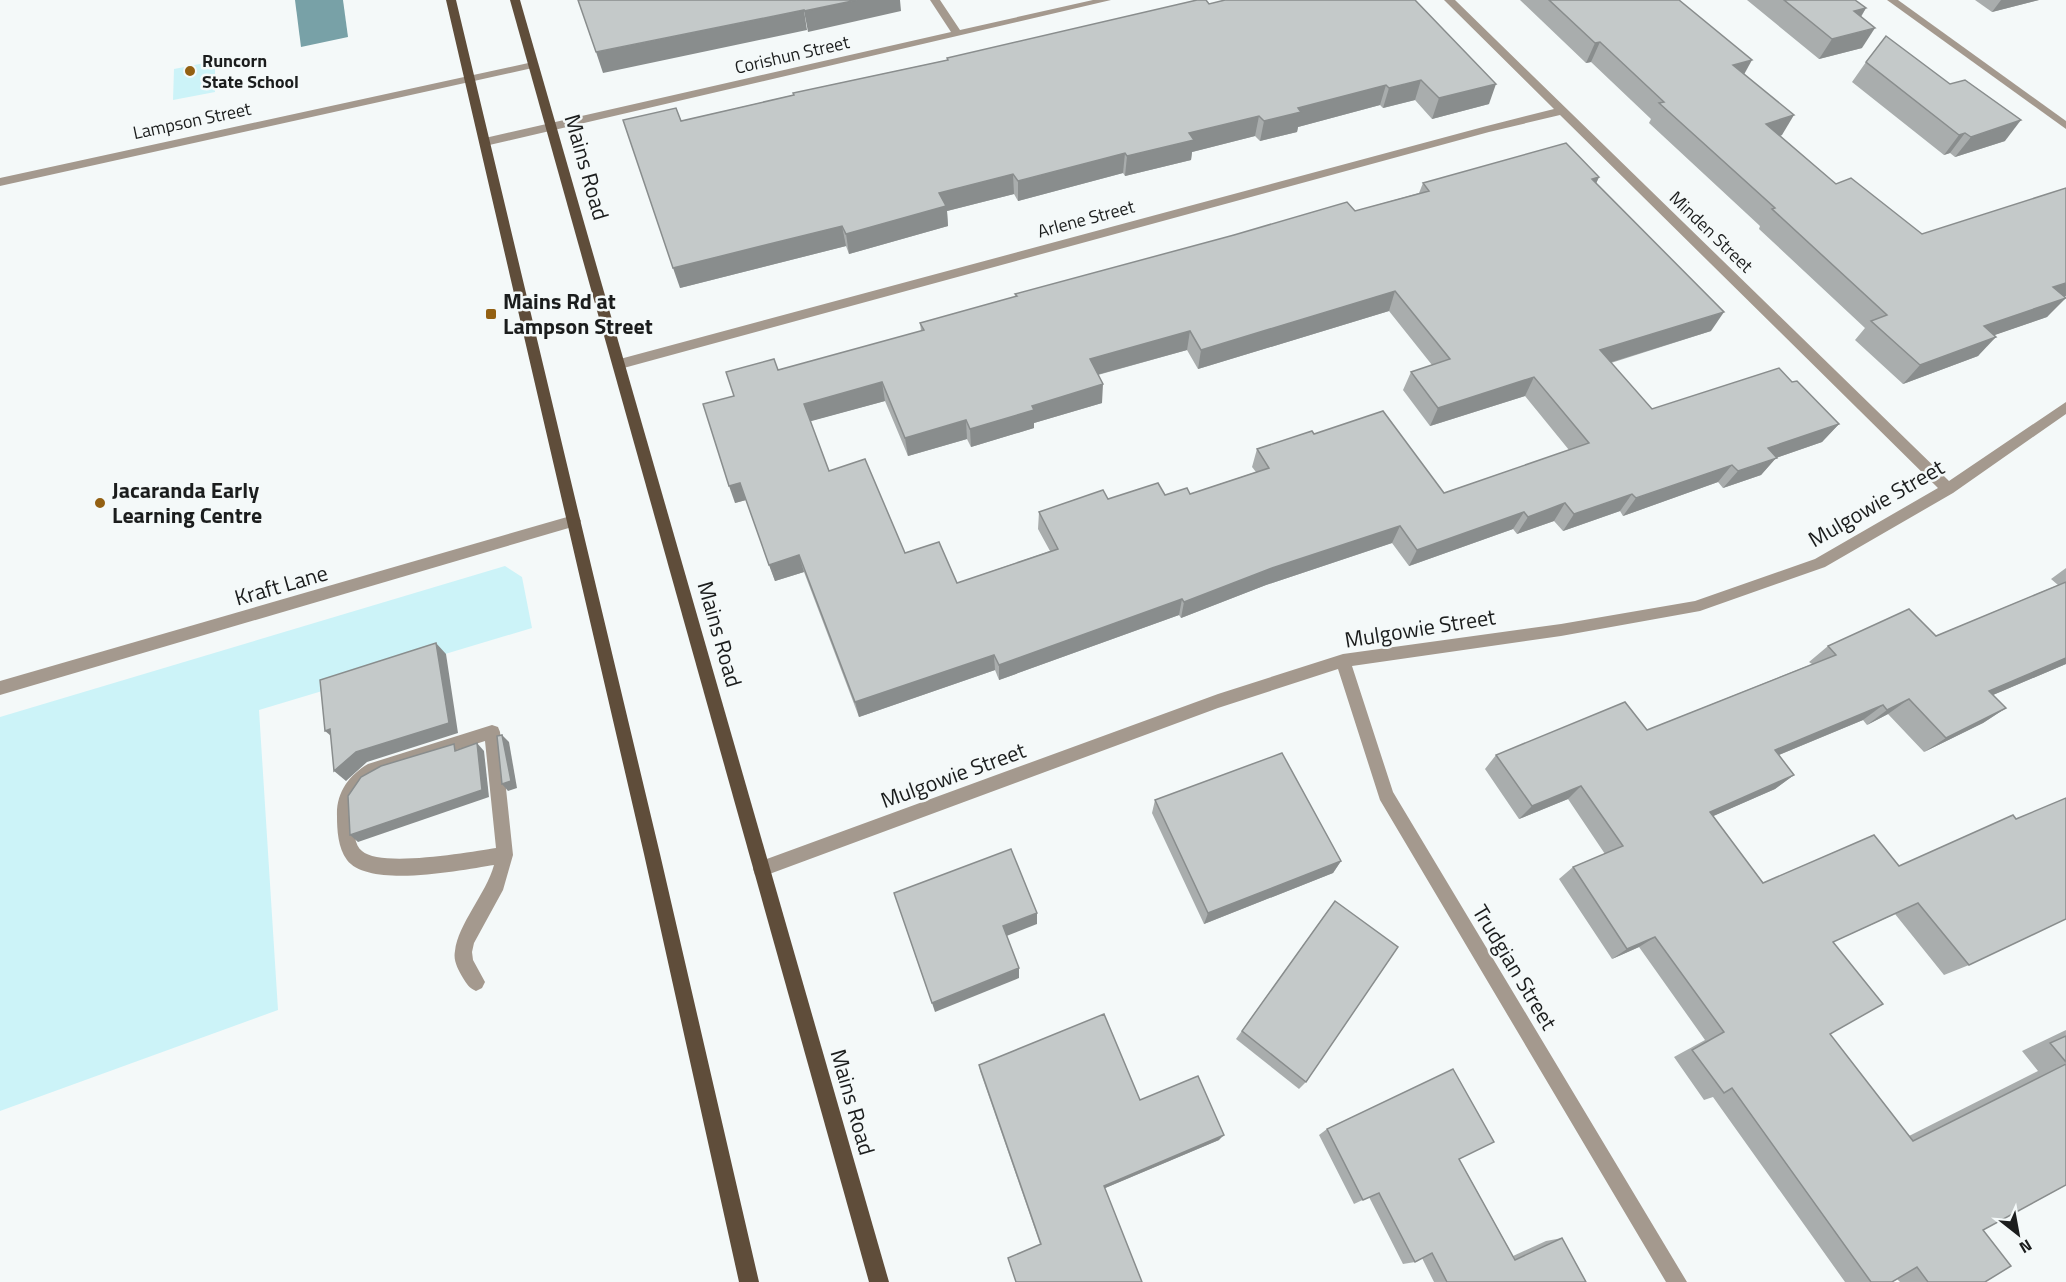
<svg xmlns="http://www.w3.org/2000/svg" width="2066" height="1282" font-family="'Titillium Web',sans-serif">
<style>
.green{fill:#ccf3f8}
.water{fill:#78a1a7}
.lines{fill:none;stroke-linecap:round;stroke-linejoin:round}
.service{fill:#a4998e;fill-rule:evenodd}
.minor{fill:#a4998e;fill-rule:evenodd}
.primary{fill:#5f4d3a;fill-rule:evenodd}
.wall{fill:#a9adad;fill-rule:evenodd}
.shaded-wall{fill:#898d8d}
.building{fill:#c4c9c9;stroke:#898d8d;stroke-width:1.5;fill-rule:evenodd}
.poi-dot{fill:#936012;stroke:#f4f9f9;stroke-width:2}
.labels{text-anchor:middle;stroke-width:5;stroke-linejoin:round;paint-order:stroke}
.far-street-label{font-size:18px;fill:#1b1d1d;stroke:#f4f9f9}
.far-poi-label{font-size:18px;font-weight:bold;fill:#1b1d1d;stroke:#f4f9f9;text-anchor:start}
.street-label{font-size:22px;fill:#1b1d1d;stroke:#f4f9f9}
.poi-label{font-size:22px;font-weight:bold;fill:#1b1d1d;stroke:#f4f9f9;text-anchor:start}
</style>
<rect width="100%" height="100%" fill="#f4f9f9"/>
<g class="green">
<polygon points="215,61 215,92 173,100 174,69"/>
<polygon points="505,566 522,577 532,628 259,710 278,1010 0,1111 0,717"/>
</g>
<polygon class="water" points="295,0 343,0 348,37 301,47"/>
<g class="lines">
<g class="service">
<polygon points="574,515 579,517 581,521 579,525 0,695 0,681"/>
<path d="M492,725L498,727L500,732L513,855L503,890L474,943L472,952L473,960L485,982L482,988L476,991C469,988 467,984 463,978C458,969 453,961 455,951C458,924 486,894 494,865C462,870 369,889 347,860C338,848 337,830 337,816C336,793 349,775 368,764ZM485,741L496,848C470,852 381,868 362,851C354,845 354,831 354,821C352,803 357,789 373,778C385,770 401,767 415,763C439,756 462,748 485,741Z"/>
</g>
<g class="minor">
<polygon points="930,0 940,0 960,30 1093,0 1111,0 485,146 479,142 485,138 951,32"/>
<polygon points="1444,0 1455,0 1949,481 2066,402 2066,414 1953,493 1825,567 1700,611 1561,636 1352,666 1393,792 1687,1282 1666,1282 1380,800 1338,669 1218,708 761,877 755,875 753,869 755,863 761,861 1218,694 1343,654 1561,624 1695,601 1815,559 1938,488 1560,115 1489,132 620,369 614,364 620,359 1483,127 1554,109"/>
<polygon points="1887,0 1898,0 2066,121 2066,129"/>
<polygon points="533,62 537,63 537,67 0,186 0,178"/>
</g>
<g class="primary">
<polygon points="446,0 456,0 660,854 759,1282 739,1282 644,854"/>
<polygon points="510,0 520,0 889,1282 869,1282"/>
</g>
</g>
<g class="wall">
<polygon points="1520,0 1679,0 1744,74 1782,135 1780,136 1836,184 1922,234 2064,296 2047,317 1994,335 1978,356 1903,384 1855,340 1865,328 1759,229 1760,226 1649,123 1651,119 1591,62 1586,63"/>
<polygon points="1747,0 1855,0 1866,8 1861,17 1862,48 1819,59"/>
<polygon points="1975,0 2039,0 1992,12"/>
<polygon points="1209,4 1489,104 1432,119 1415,100 1383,108 1380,105 1298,127 1297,132 1260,141 1255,136 1192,152 1191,160 1125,176 1123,173 1018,201 1014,194 947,211 948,226 849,254 846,246 680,288 681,121 793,95 793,93 947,60 947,58"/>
<polygon points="1866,62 2005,141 1955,157 1950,153 1944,155 1852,82"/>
<path d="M1599,177L1596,183L1711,331L1611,363L1652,409L1792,382L1839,424L1822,442L1776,458L1761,475L1723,488L1718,482L1623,516L1620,511L1563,531L1554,521L1517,534L1513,529L1409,566L1392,543L1266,585L1181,618L1179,615L999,680L995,670L859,717L804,572L775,581L746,500L735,503L734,396L921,331L920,323L1016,297L1015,294L1355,211L1419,193L1423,183ZM1389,311L1432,365L1411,372L1403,390L1430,426L1525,396L1569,450L1444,493L1314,434L1257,449L1252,467L1256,472L1190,494L1108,499L1039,512L1038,529L1050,551L957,583L905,553L829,471L810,421L885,401L908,456L967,439L971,447L1034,428V423L1102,403L1098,375L1187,350L1198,369Z"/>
<polygon points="2066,568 2066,664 1993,695 2006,708 1983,723 1924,752 1888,714 1867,725 1863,720 1779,755 1794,775 1775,789 1713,816 1763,883 1874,835 1969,965 1944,975 1895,914 1833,942 1830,1034 1909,1136 2038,1071 2022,1051 2066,1030 2066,1185 1983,1230 1985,1282 1900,1282 1897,1279 1892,1282 1845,1282 1713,1097 1704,1100 1674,1057 1705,1040 1639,947 1612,959 1559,879 1573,867 1605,854 1568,799 1519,819 1485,769 1496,755 1647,730 1812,664 1809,662 1828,646 1936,636 2058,585 2051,579"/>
<polygon points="1155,800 1341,861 1333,873 1204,924 1152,813"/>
<polygon points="1335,901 1306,1082 1299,1089 1236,1039"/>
<polygon points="979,1065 1140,1100 1219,1140 1105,1188 1040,1244 980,1071"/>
<polygon points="1327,1129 1459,1159 1513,1256 1546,1241 1562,1238 1586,1282 1434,1282 1422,1258 1415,1262 1403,1264 1369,1197 1354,1204 1319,1135"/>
</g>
<g class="shaded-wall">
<polygon points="857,0 900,0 901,11 808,32 804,11"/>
<polygon points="2001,0 2039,0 1992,12"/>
<polygon points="1866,8 1853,29 1854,11"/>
<polygon points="804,10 807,30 603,73 596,52"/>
<polygon points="1875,28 1862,48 1819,59 1832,39"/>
<polygon points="1600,42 1591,62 1586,63 1595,43"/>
<polygon points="1752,60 1741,80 1733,65"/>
<polygon points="1421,80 1415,100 1383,108 1389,88"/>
<polygon points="1496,84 1489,104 1432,119 1439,98"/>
<polygon points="1386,85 1380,105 1298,127 1297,132 1260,141 1264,121 1298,108"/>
<polygon points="1794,115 1782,135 1754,144 1766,124"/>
<polygon points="1259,116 1255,136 1192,152 1191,160 1125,176 1127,156 1189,133"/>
<polygon points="2021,120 2005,141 1955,157 1971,137"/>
<polygon points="1965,133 1950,153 1944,155 1959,135"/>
<polygon points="1125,153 1123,173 1018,201 1018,181"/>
<polygon points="1013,174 1014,194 947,211 948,226 849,254 846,234 939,193"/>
<polygon points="1599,177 1590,197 1592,179"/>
<polygon points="842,226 846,246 680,288 673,268"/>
<polygon points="2066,283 2066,296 2034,306 2053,287"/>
<polygon points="1395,291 1389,311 1198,369 1201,350"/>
<polygon points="2066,298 2047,317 1966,345 1984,326"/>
<polygon points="1724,312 1711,331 1589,369 1600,350"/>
<polygon points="1190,331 1187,350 1089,377 1090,359"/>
<polygon points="1996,337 1978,356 1903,384 1920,365"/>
<polygon points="1534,377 1525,396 1430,426 1438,408"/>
<polygon points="882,382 885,401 808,422 804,404"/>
<polygon points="1103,384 1102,403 1034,423 1034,428 971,447 970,429 1032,406"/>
<polygon points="966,420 967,439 908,456 905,438"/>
<polygon points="1839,424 1822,442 1776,458 1761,475 1723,488 1738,471 1768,448"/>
<polygon points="1732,465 1718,482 1623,516 1636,498"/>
<polygon points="740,483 746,500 735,503 729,486"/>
<polygon points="1632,494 1620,511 1563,531 1574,514"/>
<polygon points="1565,503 1554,521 1517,534 1528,517"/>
<polygon points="1524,512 1513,529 1409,566 1417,550"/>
<polygon points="1400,526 1392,543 1266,585 1181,618 1184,602 1272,568"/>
<polygon points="799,555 804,572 775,581 769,565"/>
<polygon points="1182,599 1179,615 999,680 999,665"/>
<polygon points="436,643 446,654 458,733 367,762 346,781 334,771"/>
<polygon points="994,655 995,670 859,717 855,702"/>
<polygon points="2066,658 2066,664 1967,706 1989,691"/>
<polygon points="1909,699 1888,714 1867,725 1887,710"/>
<polygon points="1883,705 1863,720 1757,764 1775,750"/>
<polygon points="2006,708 1983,723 1924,752 1946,738"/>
<polygon points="330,729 336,740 325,731"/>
<polygon points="502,735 509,742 517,788 508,791 502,784"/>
<polygon points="477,743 484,751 489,797 358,842 350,835"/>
<polygon points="1794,775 1775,789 1693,825 1710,812"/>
<polygon points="1581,786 1568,799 1519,819 1532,806"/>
<polygon points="1341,861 1333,873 1204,924 1208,913"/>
<polygon points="1037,913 1037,924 1004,937 1003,926"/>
<polygon points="1655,937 1639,947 1612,959 1627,949"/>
<polygon points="1019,968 1019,978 935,1012 932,1003"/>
<polygon points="1224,1135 1219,1140 1103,1189 1104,1186"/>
</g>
<g class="building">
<polygon points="578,0 857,0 804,11 804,10 596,52"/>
<polygon points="1197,0 1206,0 1209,4 1225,0 1415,0 1496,84 1439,98 1421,80 1389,88 1386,85 1298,108 1301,112 1264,121 1259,116 1189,133 1194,140 1127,156 1125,153 1018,181 1013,174 939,193 946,206 846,234 842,226 673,268 623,120 676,108 681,121 794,95 793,93 948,60 947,58"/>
<polygon points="1549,0 1679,0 1752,60 1733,65 1794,115 1766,124 1836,184 1851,178 1922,234 2066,188 2066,283 2053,287 2066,298 1984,326 1996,337 1920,365 1871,321 1887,315 1772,209 1775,208 1659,103 1664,102 1600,42 1595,43"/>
<polygon points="1784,0 1855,0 1866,8 1854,11 1875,28 1832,39"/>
<polygon points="1886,36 1950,84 1965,80 2021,120 1971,137 1965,133 1959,135 1866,62"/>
<path d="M1566,143L1599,177L1592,179L1724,312L1600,350L1652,409L1779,368L1792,382L1797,381L1839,424L1768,448L1777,458L1738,471L1732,465L1636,498L1632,494L1574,514L1565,503L1528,517L1524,512L1417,550L1400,526L1272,568L1184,602L1182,599L999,665L994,655L855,702L799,555L769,565L740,483L729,486L703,404L734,396L726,372L774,359L778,370L924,330L920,323L1017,296L1015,294L1234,235L1347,202L1355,211L1429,191L1423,183ZM1395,291L1450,359L1411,372L1438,408L1534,377L1589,443L1444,493L1383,411L1314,434L1312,431L1257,449L1269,468L1190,494L1187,488L1165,495L1158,483L1108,499L1103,490L1039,512L1058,549L957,583L939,542L905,553L865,459L829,471L804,404L882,382L905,438L966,420L970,429L1034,410L1032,406L1103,384L1090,359L1190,331L1201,350Z"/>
<polygon points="2066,582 2066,658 1989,691 2006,708 1946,738 1909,699 1887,710 1883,705 1775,750 1794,775 1710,812 1763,883 1874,835 1899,866 2013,815 2016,819 2066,798 2066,919 1969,965 1918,903 1833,942 1883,1004 1830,1034 1913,1141 2066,1064 2066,1185 1983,1230 2011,1266 1985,1282 1928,1282 1917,1267 1892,1282 1871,1282 1732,1088 1724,1093 1692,1050 1724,1032 1655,937 1627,949 1573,867 1623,846 1581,786 1532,806 1496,755 1625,702 1647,730 1836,655 1828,646 1909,609 1936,636"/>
<polygon points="436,643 449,723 356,752 334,771 330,729 325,731 320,680"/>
<polygon points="502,735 511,781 502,784 497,736"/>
<polygon points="477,743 482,790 350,835 348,796 361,777 381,766 454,744 455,751"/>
<polygon points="1282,753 1341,861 1208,913 1155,800"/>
<polygon points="1011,849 1037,913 1003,926 1019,968 932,1003 894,893"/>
<polygon points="1335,901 1398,947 1306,1082 1242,1031"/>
<polygon points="1104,1014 1140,1100 1198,1076 1224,1135 1104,1186 1142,1282 1016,1282 1008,1258 1041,1244 979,1065"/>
<polygon points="2066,1036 2066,1062 2050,1043"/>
<polygon points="1453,1069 1494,1142 1459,1159 1515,1260 1562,1238 1586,1282 1447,1282 1432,1253 1415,1262 1379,1193 1363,1200 1327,1129"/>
</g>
<g class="poi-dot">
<circle cx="190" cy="71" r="6"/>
<rect x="485" y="308" width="12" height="12" rx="3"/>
<circle cx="100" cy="503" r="6"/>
</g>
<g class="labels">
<g class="far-street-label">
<text transform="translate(792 55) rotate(-13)" y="6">Corishun Street</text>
<text transform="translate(192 121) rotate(-12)" y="6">Lampson Street</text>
<text transform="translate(1086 219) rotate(-15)" y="6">Arlene Street</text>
<text transform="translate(1711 232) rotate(44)" y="6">Minden Street</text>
</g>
<g class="far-poi-label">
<text x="202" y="67">Runcorn<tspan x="202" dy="21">State School</tspan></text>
</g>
<g class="street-label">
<text transform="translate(587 167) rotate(74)" y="8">Mains Road</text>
<text transform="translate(1876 503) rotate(-30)" y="8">Mulgowie Street</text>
<text transform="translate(281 585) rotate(-16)" y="8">Kraft Lane</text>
<text transform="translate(1420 628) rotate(-9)" y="8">Mulgowie Street</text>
<text transform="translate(720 634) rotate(74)" y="8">Mains Road</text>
<text transform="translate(953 775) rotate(-20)" y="8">Mulgowie Street</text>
<text transform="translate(1515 967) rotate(59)" y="8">Trudgian Street</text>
<text transform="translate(853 1102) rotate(74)" y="8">Mains Road</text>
</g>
<g class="poi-label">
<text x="503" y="309">Mains Rd at<tspan x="503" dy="25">Lampson Street</tspan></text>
<text x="112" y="498">Jacaranda Early<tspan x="112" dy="25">Learning Centre</tspan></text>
</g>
</g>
<g transform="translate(2018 1234) rotate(149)" stroke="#f4f9f9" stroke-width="4.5" paint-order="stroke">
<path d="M0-4.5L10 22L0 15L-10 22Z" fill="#1b1d1d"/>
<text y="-9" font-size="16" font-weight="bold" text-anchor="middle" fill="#1b1d1d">N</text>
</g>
</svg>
